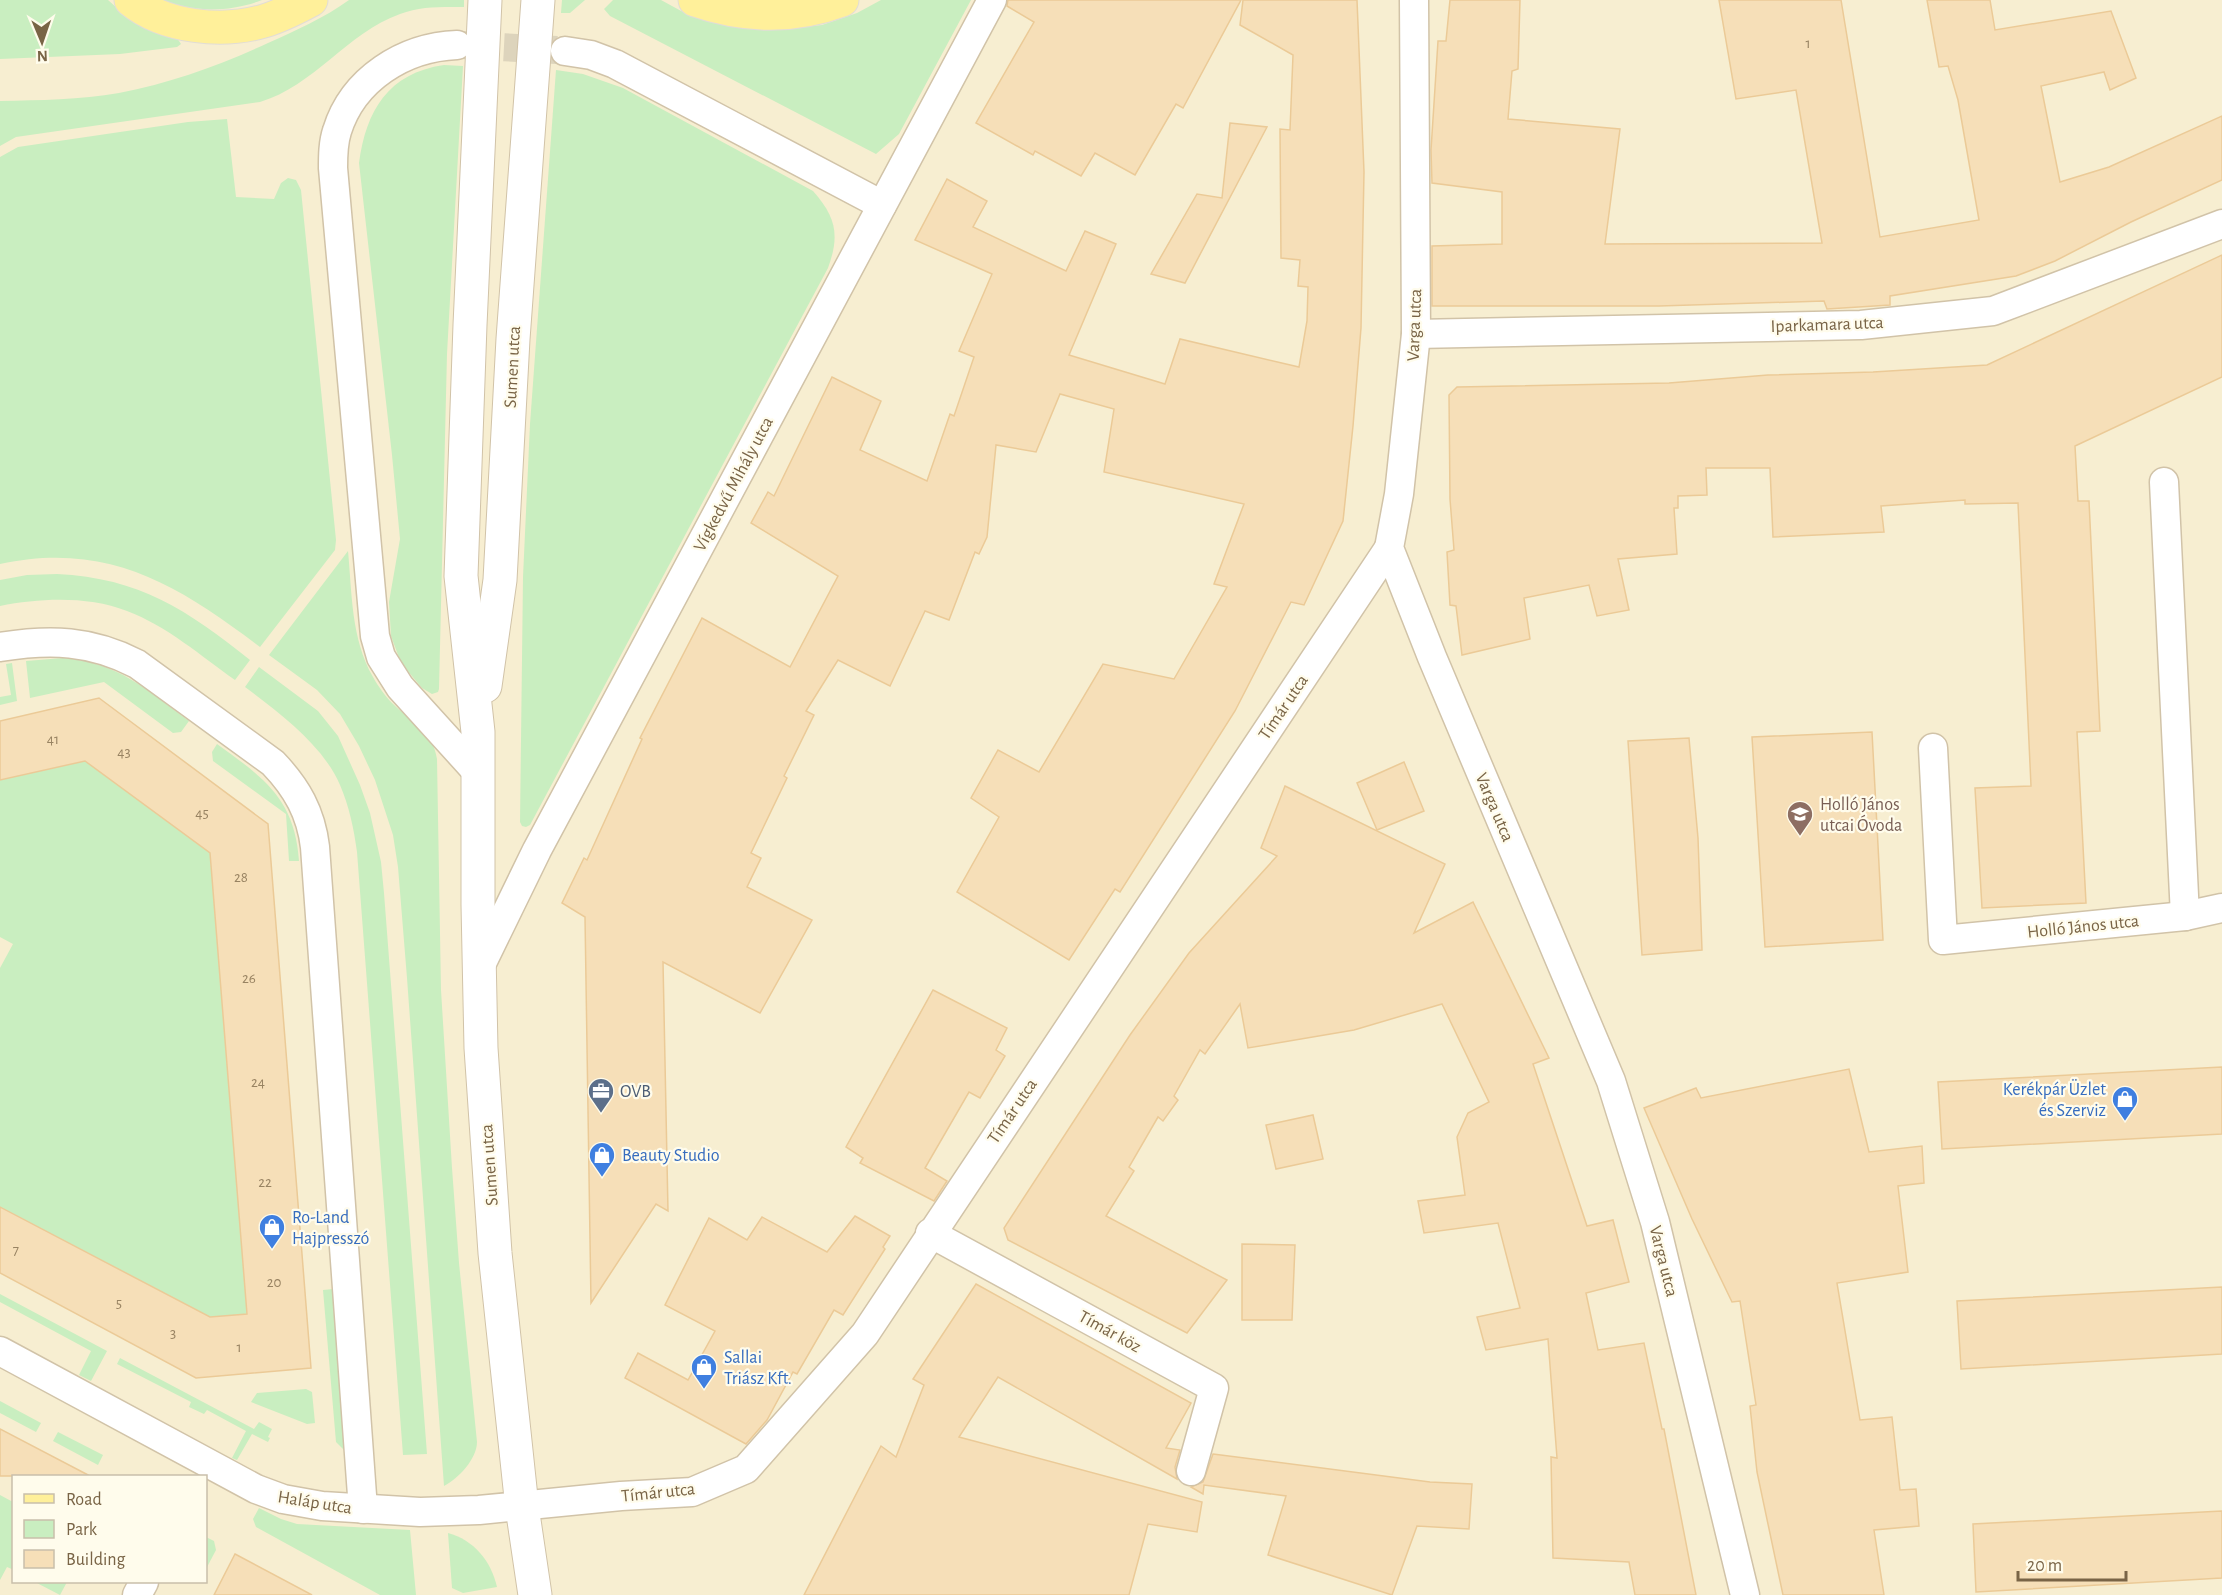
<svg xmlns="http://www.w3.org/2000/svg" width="2222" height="1595" font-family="'Alegreya Sans',sans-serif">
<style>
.residential{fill:#f7eed1;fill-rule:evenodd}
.green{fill:#c9eec0}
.building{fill:#f6dfb8;stroke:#ebca97;stroke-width:1.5}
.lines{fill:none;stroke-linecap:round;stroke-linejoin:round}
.minor-tunnel{stroke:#ddd4bc;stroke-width:28;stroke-dasharray:28 14;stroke-linecap:butt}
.minor-casing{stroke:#d1c3a8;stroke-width:31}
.tertiary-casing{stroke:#d1c3a8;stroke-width:35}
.primary-casing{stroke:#e2ddd6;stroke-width:35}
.minor{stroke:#fff;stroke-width:28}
.tertiary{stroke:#fff;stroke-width:33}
.primary{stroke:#fff09a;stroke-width:33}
.labels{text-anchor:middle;stroke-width:4.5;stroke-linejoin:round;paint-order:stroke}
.number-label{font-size:15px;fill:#988362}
.street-label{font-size:18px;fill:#796446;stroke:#fffcec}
.education-label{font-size:18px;fill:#785e54;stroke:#fffcec;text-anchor:start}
.shop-label{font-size:18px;fill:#366cbe;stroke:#fffcec;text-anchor:start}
.service-label{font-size:18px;fill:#4e5e75;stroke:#fffcec;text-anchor:start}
</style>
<rect width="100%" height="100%" fill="#fefae4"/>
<path class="residential" d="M0,0H2222V1595H0ZM14,1476H206V1582H14Z"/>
<g class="green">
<polygon points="0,0 108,0 127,17 177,38 181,44 177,47 120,54 0,59"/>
<path d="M163,0H262C232,12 193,13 163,0Z"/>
<path d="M349,0H464V7C442,7 421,6 400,14C347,33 314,86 260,102L16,137L0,146V101C40,100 80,100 119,93C171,83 220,65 268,43C295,31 324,18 349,0Z"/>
<polygon points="562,0 585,0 570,13 561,13"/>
<polygon points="613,0 661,0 683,12 725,25 777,30 822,25 857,13 881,0 971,0 899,134 876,154 610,16 604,9"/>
<path d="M444,65L463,66L447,354L439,689L438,692L432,694L422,688L401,663L391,636L389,602L400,539L392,455L359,163C366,111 388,73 444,65Z"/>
<path d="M556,70L583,74L623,88L813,191C836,217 840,235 828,268L530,825L526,827L522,826L520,822L523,577L530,424Z"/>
<path d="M227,119L236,197L274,199L281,183L288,178L296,180L301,190L336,540L335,550L260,647C178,585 108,541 0,564V157L18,147L188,122Z"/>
<path d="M348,551C352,592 351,639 373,677C378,686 385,696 392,703C410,721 433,731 437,759L441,990L452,1168L459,1263L477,1442C477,1459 458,1479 444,1486L407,978L398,867L393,835L375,780L359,746L340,714L317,690L269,655Z"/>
<path d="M57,574C140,578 187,610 250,660L235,680C201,656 167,626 127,611C88,596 41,598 0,606V580L27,575Z"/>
<path d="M63,658C120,663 145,689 189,721L181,732L173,733L104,682L30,698L26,661Z"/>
<polygon points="12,663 17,701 0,705 0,697 11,695 6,664"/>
<path d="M259,667L318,711L338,736L360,785L370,813L381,862L384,893L427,1454L403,1455L357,852C354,829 349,806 340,785C323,745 278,712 245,687Z"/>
<path d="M217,744C264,778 295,799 299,861H289L286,814L213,761L212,752Z"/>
<polygon points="85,761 210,853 247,1314 210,1317 0,1207 0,968 13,944 0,937 0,780"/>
<polygon points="333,1289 346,1442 346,1452 336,1442 323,1290"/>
<polygon points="0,1294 107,1351 91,1381 79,1375 91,1351 0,1302"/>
<polygon points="120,1358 254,1429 259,1422 272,1429 268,1437 270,1438 268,1442 252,1434 237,1460 232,1458 246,1431 207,1410 204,1414 189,1407 191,1402 117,1364"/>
<polygon points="306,1389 312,1392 315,1423 307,1424 251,1402 257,1393"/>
<polygon points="0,1401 41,1423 36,1432 0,1413"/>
<polygon points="58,1432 103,1455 98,1465 53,1441"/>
<polygon points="0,1495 13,1502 14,1570 7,1567 0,1580"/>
<polygon points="259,1508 281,1519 297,1524 410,1530 416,1595 380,1595 256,1527 253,1519"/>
<path d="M448,1533C474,1540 491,1561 497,1587L463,1593L452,1588Z"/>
<polygon points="206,1537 214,1541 216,1550 206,1569"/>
<polygon points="35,1582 67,1582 60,1595"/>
</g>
<g class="building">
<polygon points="1008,0 1241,0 1183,108 1176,104 1135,175 1095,153 1081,176 1035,151 1033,155 976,123 1034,22 1007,6"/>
<polygon points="1243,0 1357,0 1364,172 1361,328 1353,426 1343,521 1304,605 1291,602 1235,711 1120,892 1115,889 1069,960 957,892 999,817 971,798 998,750 1039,772 1103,664 1174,679 1227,587 1214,584 1244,504 1104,472 1114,409 1060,394 1036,452 996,445 987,537 979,554 975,552 949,620 925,611 890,686 838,660 806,711 814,715 784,776 787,778 751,853 761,858 747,887 812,920 760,1013 663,962 668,1211 656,1204 591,1303 585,917 562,903 584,858 587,860 642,739 640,738 702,618 790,667 838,576 751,523 768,492 774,496 832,377 881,401 860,450 927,481 950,414 954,416 974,357 959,351 992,274 915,240 947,179 987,201 973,227 1066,271 1085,231 1116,244 1069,355 1165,384 1180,339 1299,367 1307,321 1308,287 1298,286 1300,260 1281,258 1280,129 1290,130 1293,55 1240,25"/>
<polygon points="1450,0 1520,0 1518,69 1512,71 1508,119 1620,129 1605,244 1822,243 1796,90 1736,99 1719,0 1841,0 1880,237 1979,220 1958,100 1948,66 1939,67 1927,0 1990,0 1995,30 2111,11 2136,78 2110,90 2104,72 2041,86 2060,182 2109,167 2222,116 2222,180 2131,222 2055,261 2016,276 1890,296 1890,305 1827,309 1824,301 1659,306 1432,306 1432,246 1502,244 1502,192 1432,183 1431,150 1438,41 1446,41"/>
<polygon points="1230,123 1267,127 1185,283 1151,274 1197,194 1222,198"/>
<polygon points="2222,255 2222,377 2075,446 2078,501 2089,501 2100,731 2077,732 2086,903 1982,908 1975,788 2031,786 2018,503 1965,504 1965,500 1881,506 1884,532 1773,537 1770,468 1706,468 1707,495 1678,496 1678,508 1674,508 1677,554 1618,559 1629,610 1597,616 1589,585 1524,598 1530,639 1462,655 1456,606 1450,605 1447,552 1454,550 1450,499 1449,395 1457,387 1669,383 1768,375 1873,372 1987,365"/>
<polygon points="99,698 268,824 311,1368 196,1378 0,1273 0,1207 210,1317 247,1314 210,853 85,761 0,780 0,721"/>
<polygon points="1872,732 1883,940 1765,947 1752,737"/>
<polygon points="1689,738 1698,838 1702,950 1642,955 1628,741"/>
<polygon points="1404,762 1424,811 1377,830 1357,783"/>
<polygon points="1285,786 1445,864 1414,933 1473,902 1549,1058 1533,1064 1587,1226 1613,1220 1629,1282 1586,1293 1598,1350 1644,1343 1662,1429 1664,1429 1696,1595 1635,1595 1629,1562 1553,1558 1551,1457 1557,1458 1548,1339 1486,1350 1477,1317 1520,1308 1498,1223 1424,1233 1418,1201 1465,1195 1457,1137 1468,1113 1489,1102 1442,1004 1354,1030 1248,1048 1240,1004 1205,1054 1200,1050 1174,1096 1178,1100 1163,1121 1158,1117 1129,1167 1134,1171 1106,1216 1227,1280 1187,1333 1008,1240 1004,1228 1130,1035 1189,953 1277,856 1261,848"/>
<polygon points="933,990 1007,1028 996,1050 1005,1056 980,1098 969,1092 925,1168 947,1181 934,1201 860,1163 863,1158 846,1147"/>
<polygon points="2222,1067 2222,1134 1942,1149 1938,1082"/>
<polygon points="1849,1069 1869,1152 1922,1146 1924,1183 1898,1186 1908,1272 1837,1283 1860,1420 1892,1417 1900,1490 1916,1489 1919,1526 1874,1530 1884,1595 1783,1595 1757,1472 1750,1406 1756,1405 1740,1301 1732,1302 1692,1219 1644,1108 1696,1088 1701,1098"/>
<polygon points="1313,1115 1323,1159 1276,1169 1266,1125"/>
<polygon points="855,1216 890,1236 883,1247 885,1249 843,1315 834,1310 797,1374 793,1372 767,1420 746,1444 625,1378 638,1353 688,1380 715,1331 665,1305 709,1218 747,1240 762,1217 827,1252"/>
<polygon points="1242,1244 1295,1245 1292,1320 1242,1320"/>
<polygon points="976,1284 1191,1403 1166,1448 1180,1450 1175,1467 1177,1479 998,1377 959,1437 1202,1502 1197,1532 1148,1524 1129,1595 804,1595 881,1446 896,1457 924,1385 913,1379"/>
<polygon points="2222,1287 2222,1354 1961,1369 1957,1301"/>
<polygon points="0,1429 90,1476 0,1476"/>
<polygon points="1213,1454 1430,1482 1472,1484 1469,1529 1417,1526 1392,1595 1268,1555 1286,1496 1204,1485 1203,1494 1191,1487 1203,1482"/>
<polygon points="2222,1511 2222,1578 1976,1592 1973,1524"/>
<polygon points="235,1554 312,1595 214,1595"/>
</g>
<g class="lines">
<polyline class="minor-tunnel" points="462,45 557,50"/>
<g class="minor-casing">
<g id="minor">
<polyline points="1414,0 1416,334 1399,494 1389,548 1432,657 1611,1081 1655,1222 1745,1595"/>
<path d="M457,45C404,47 353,79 337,131C333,143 333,156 333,168L375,636L381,657L400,687L478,773"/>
<polyline points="565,51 591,55 615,64 882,205"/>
<polyline points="1416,334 1861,325 1993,311 2222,224"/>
<polyline points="2164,482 2185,916"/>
<path d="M0,647C50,639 91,640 137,664L273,763C297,788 311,813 315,847L363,1509"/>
<polyline points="1933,748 1943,940 2185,916 2222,908"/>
<polyline points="478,971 537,850 992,0"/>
<polyline points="930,1233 1214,1388 1191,1471"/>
<polyline points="0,1351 256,1489 283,1499 322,1506 420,1512 479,1510 621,1496 692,1492 746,1469 865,1334 1389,548"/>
<polyline points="137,1595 144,1582"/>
</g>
</g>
<g class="tertiary-casing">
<g id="tertiary">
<polyline points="485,0 470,325 461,576 478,732 478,905 481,1048 495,1253 522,1507 535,1595"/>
<polyline points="485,686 500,580 513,339 538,0"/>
</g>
</g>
<g class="primary-casing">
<g id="primary">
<path d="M131,0C165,28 223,33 264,21C281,16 296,8 311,0"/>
<path d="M695,0C744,17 794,18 842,0"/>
</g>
</g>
<use href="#minor" class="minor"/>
<use href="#tertiary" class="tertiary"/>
<use href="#primary" class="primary"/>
</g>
<defs>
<g id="school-pin" transform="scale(1.35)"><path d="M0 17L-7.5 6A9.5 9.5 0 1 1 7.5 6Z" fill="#8d6e63" stroke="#fffcec"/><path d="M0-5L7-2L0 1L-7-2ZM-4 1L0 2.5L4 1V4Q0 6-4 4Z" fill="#fff"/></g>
<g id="office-pin" transform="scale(1.35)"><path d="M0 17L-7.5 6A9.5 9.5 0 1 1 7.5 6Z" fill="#5c6f8a" stroke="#fffcec"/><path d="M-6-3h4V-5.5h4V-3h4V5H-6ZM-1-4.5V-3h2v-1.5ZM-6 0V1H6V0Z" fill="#fff"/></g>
<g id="shop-pin" transform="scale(1.35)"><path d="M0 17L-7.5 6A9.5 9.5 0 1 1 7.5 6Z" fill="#3f7fe0" stroke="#fffcec"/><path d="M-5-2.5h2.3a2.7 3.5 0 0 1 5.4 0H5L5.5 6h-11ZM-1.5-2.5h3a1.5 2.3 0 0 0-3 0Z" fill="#fff"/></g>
</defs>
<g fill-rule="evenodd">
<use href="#school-pin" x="1800" y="814"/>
<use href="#office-pin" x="601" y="1091"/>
<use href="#shop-pin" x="2125" y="1099"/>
<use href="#shop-pin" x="602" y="1155"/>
<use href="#shop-pin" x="272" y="1227"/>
<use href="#shop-pin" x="704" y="1367"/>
</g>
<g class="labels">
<g class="number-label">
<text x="1808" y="48">1</text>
<text x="53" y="744">41</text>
<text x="124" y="757">43</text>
<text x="202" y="818">45</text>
<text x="241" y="882">28</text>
<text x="249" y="983">26</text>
<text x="258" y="1087">24</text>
<text x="265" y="1187">22</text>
<text x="16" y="1255">7</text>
<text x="274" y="1287">20</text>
<text x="119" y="1308">5</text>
<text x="173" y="1338">3</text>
<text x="239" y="1352">1</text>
</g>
<g class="street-label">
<text transform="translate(1827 324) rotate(-2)" y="6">Iparkamara utca</text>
<text transform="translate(1414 325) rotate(-88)" y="6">Varga utca</text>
<text transform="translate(512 367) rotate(-87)" y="6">Sumen utca</text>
<text transform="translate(733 484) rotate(-62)" y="6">Vígkedvű Mihály utca</text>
<text transform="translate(1283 707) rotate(-56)" y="6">Tímár utca</text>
<text transform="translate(1495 807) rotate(67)" y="6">Varga utca</text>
<text transform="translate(2083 926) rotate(-6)" y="6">Holló János utca</text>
<text transform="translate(1012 1111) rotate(-56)" y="6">Tímár utca</text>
<text transform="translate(489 1165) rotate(-94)" y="6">Sumen utca</text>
<text transform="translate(1664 1261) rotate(76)" y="6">Varga utca</text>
<text transform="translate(1110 1331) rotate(29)" y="6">Tímár köz</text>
<text transform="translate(658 1492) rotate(-6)" y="6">Tímár utca</text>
<text transform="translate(315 1502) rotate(9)" y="6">Haláp utca</text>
</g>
<g class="education-label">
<text x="1820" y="810">Holló János<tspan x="1820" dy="21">utcai Óvoda</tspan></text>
</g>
<g class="shop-label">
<text x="2106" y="1095" text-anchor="end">Kerékpár Üzlet<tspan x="2106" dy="21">és Szerviz</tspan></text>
<text x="622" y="1161">Beauty Studio</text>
<text x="292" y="1223">Ro-Land<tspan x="292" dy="21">Hajpresszó</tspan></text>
<text x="724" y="1363">Sallai<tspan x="724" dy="21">Triász Kft.</tspan></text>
</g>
<g class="service-label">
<text x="620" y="1097">OVB</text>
</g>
</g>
<rect x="12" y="1475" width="195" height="108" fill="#fffcec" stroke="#c9bfaa" stroke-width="1.5"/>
<rect x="24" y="1494" width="30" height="9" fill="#fff09a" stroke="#c9bfaa" stroke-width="1.5"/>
<text x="66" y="1505" font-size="18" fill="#796446">Road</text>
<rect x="24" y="1520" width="30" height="18" fill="#c9eec0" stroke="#c9bfaa" stroke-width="1.5"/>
<text x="66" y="1535" font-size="18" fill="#796446">Park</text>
<rect x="24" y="1550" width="30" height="18" fill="#f6dfb8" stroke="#c9bfaa" stroke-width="1.5"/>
<text x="66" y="1565" font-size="18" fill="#796446">Building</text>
<g transform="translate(42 42) rotate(178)" stroke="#fffcec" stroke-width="4.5" paint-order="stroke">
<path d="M0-4.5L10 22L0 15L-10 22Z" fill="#796446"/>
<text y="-9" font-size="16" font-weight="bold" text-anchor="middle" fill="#796446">N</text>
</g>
<path d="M2018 1571v9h108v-9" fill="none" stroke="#796446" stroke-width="3"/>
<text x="2027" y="1571" font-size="18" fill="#796446" stroke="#fffcec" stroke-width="4.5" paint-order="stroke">20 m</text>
</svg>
